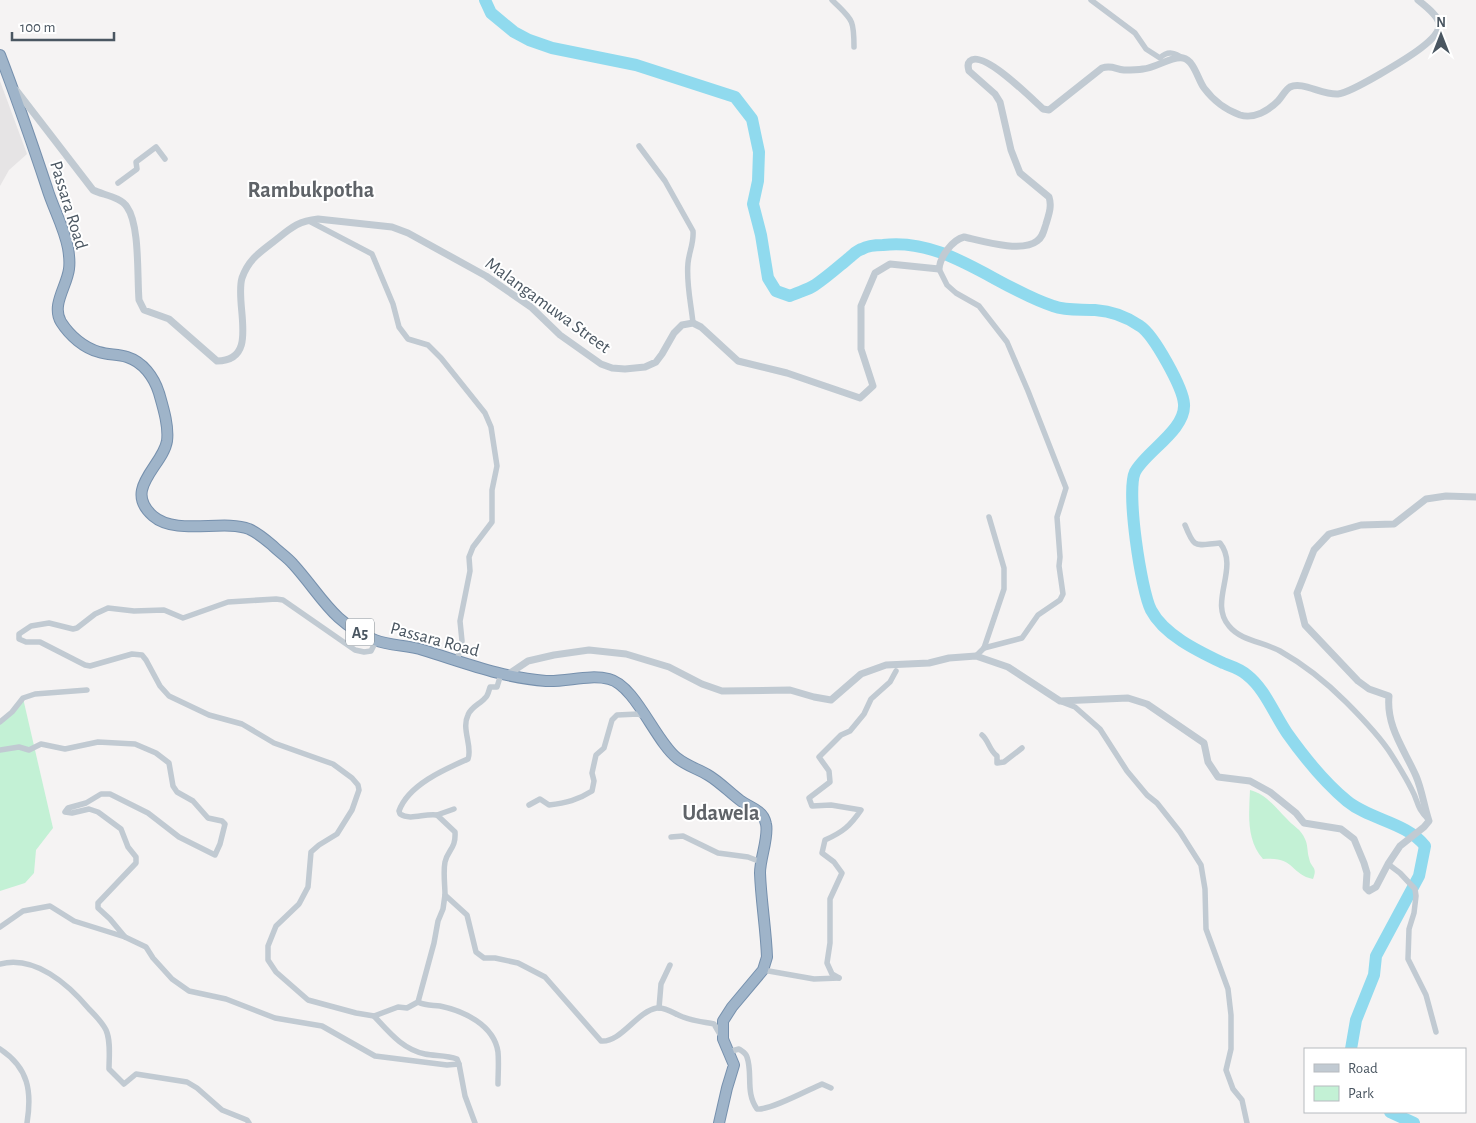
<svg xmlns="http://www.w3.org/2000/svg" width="1476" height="1123" font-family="'Alegreya Sans',sans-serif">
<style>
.education{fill:#e6e4e5}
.green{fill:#c3f1d5}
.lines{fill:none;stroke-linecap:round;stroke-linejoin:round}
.river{stroke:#90daee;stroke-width:12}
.trunk-casing{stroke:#7690ad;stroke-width:12}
.minor{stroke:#c1cad2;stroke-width:5.5}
.tertiary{stroke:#c1cad2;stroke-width:7}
.trunk{stroke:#9fb4c9;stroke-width:10}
.labels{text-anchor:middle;stroke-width:4;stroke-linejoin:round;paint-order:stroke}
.shield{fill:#fff;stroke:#808990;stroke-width:1}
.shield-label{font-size:16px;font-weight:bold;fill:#4a5661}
.street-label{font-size:18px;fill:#4a5661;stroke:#fff}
.district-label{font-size:22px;font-weight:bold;fill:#5f6368;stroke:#fff}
</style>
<rect width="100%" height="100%" fill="#f5f3f3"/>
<polygon class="education" points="0,81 27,154 9,170 0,186"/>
<g class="green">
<polygon points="23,698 53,828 36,850 34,873 25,883 0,891 0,722"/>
<path d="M1250,790C1266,794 1276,808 1287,819C1293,826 1301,829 1305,839C1308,845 1307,851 1309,858C1311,869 1318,866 1313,879C1290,874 1295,856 1263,859C1246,840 1249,814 1250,790Z"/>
</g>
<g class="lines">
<g class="river">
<path d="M485,0L491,13L514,32L529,40L552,48L636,65L735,97L752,119L759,152L758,181L753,204L761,235L768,278L776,291L790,296C798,292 808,290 815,285C827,277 838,267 849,258C853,255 857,250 862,249C867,246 877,245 883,245C946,237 997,288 1053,306C1067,311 1080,309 1095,310C1111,311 1127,317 1140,326C1154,335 1183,388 1184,404C1186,430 1145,452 1135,472C1126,491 1141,590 1151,610C1164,635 1198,651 1223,663C1231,666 1241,669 1247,675C1265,689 1274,714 1287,733C1304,757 1324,782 1347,801C1370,820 1406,822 1425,846L1419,876L1376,956L1374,975L1356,1020L1351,1049"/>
<polyline points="1390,1112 1414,1123"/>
</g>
<g class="trunk-casing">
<path id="trunk" d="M0,55C17,99 32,143 47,188C53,208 64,227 68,248C69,254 70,262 69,269C67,286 51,305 61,322C70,336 84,348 99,352C108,355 118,354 127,357C143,362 154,377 159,393C163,407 169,426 167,441C163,466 122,489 153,516C176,536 223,519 249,529C258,533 265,539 272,545C279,552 287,557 293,564C322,596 332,623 375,640C390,646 407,645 423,650C463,662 503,678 546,681C567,682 589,674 609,679C635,685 656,742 677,758C687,766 698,769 708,775C720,782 730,793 741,801C747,805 754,808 759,812C763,815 765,819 766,824C769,837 760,858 760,873C761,901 766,929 767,957L763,970L732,1007L723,1021V1039L734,1065L727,1088L719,1123"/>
</g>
<g class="minor">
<path d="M832,0C852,20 854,18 854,47"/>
<path d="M1091,0L1135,33L1146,49L1160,58C1168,50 1175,53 1183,58"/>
<path d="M639,146L665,181L693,231C694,243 689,252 688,263C686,283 691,303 693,323"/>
<polyline points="118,183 137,169 136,162 156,147 165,159"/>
<polyline points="309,221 372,254 393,304 399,327 408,339 428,345 441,358 485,413 491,427 497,466 492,490 492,522 473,547 469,557 470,571 460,621 462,641 457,661"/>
<polyline points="939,269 947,285 956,293 979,306 1007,342 1028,391 1066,488 1057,517 1060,557 1059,566 1063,594 1060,600 1038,615 1022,638 984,648"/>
<path d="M1185,525C1195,550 1195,545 1220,543C1240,568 1208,602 1229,626C1241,641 1264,642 1280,651C1303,664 1327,683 1346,702C1359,715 1381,738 1391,754C1398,765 1406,778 1412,790C1419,803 1416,807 1428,819"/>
<path d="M376,641L371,651L364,652L355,650L283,600L276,599L228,602L183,618L164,610L134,611L108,608L95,614L77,628L73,629L49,623L31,626L19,634V639L26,642H40L85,665L90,666L132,654L142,655L146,660L160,686L169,696L209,715L242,724L274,743L333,764L352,778L358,785L359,790L352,810L337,834L319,845L311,852L308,887L299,904L276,926L268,946V960L276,972L308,1000L356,1013L374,1016C389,1032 402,1049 425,1054C435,1056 447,1055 457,1059L459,1064L465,1096L475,1123"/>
<polyline points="976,656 984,648 1004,589 1004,568 989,517"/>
<polyline points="1062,702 1075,707 1100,729 1127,771 1147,795 1157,803 1180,832 1201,865 1205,889 1206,929 1228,989 1231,1015 1231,1049 1226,1070 1233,1089 1242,1100 1247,1123"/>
<polyline points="0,722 12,712 23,698 35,694 87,690"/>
<path d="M982,735C989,741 989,750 997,756V763L1004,762L1022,748"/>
<polyline points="0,750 19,747 29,750 41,744 65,749 98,742 135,744 156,753 169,763 173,786 177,792 193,801 208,818 222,821 225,824 220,844 215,855 179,837 148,813 110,794 101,794 86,803 68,808 65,812 72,813 89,809 98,812 121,829 128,847 136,857 136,863 98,903 98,908 110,919 125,937"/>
<path d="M529,805L540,799L549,805C566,803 578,800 592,791L594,781L592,773L596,755L604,748L612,720L617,715L638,714L645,716"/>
<path d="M454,809L437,815L455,832C456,849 448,849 445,862C443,872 445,885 445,895L467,915L476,952L484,958H495L518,963L545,977L601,1041C621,1043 637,1011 657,1008C667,1007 674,1014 683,1017C693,1021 704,1022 714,1024L721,1036"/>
<path d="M437,815C424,813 411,821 400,814L399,811C408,785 445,769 468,759C473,747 461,729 468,715C471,707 480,704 485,698C488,696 489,690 490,687H497L501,674"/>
<polyline points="671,837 683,836 718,853 748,857 761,862"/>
<polyline points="1388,864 1400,873 1415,889 1416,896 1414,913 1409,929 1408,959 1426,995 1436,1032"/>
<polyline points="0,927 23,911 50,906 74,921 125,937 146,947 153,958 172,979 189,991 226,999 275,1018 322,1026 375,1056 447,1065 459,1064"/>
<path d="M0,964C35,955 68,984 89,1009C95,1015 102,1022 106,1030C111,1041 109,1057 109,1069L124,1084L136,1074L187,1082L197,1088L222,1110L247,1120L249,1123"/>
<polyline points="763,970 814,979 839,978"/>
<path d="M839,978L832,974L827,963L830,943V899L842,873L834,862L822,853L825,840C843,832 850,826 861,810L831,805L812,806L809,798L830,782L829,771L819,757L841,735L850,731L864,714L871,699L890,682L896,671"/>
<path d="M418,1002C426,1006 432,1005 440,1006C464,1011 494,1025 498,1052C499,1063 498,1074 498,1084"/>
<polyline points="659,1008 661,984 670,965"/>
<polyline points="374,1016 398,1007 407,1008 418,1002 434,943 438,921 443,909 445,895"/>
<path d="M0,1049C29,1068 32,1092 27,1123"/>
<path d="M728,1052L739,1049C742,1051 746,1053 747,1057C753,1074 745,1092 757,1109C769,1111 808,1090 822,1084L831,1088"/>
</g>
<g class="tertiary">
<path d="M16,90L93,190C103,195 121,197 127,207C140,225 137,277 139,300L144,310L169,319L217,361C261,361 234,304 242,278C249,258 262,251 277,239C292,227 299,221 318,219L392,227L408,233L486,276L531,307L560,335L601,364L612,368L625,369L645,367L656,362L662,354L674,333L682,325L693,323L701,327L738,361L787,373L860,398L873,386L861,349V306L875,273L890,264L939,269C940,257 952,240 964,237C982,241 1022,253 1037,241C1043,237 1044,230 1046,224C1049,214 1052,206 1049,197L1020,173L1011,150L1000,102L995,94L969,71C968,67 967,64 970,61C983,49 1033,100 1043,109L1049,110L1102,68C1112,65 1115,69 1124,70C1130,70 1137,70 1143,69C1156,68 1171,56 1183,58C1194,60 1198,80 1204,88C1213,100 1226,110 1240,115C1254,119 1268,111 1278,101C1282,97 1285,90 1290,87C1302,81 1322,95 1338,94C1351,93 1408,58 1421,48C1449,27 1442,19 1418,0"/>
<path d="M507,675L528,661L554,655L589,650L626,654L669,667L702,684L722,691L790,690L814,697L831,700L861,674L886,665L929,663L949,658L976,656L1008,667L1060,701L1128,698L1147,704L1204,743L1208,762L1218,777L1250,781L1270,792L1296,813L1304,823L1341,829L1354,839L1364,863L1367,873L1366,888L1369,891L1376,887L1388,864L1400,846L1424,827L1429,821C1424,806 1422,790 1416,776C1404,749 1386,726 1389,696L1369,689L1358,681L1305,625L1297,593L1314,550L1329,534L1361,525L1394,524L1426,499L1446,496L1476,497"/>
</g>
<use href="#trunk" class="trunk"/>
</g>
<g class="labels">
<rect class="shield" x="346" y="618.5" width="28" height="27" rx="4"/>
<g class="shield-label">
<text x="360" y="638">A5</text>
</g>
<g class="street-label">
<text transform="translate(69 205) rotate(73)" y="6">Passara Road</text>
<text transform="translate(548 305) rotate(36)" y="6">Malangamuwa Street</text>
<text transform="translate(435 639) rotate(15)" y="6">Passara Road</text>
</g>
<g class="district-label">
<text x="311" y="197">Rambukpotha</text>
<text x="721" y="820">Udawela</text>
</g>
</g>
<rect x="1304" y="1048" width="162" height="65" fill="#ffffff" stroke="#b7bbc0"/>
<rect x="1314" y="1064" width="25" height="8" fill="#c1cad2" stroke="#b7bbc0"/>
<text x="1348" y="1073" font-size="15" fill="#4a5661">Road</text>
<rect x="1314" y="1086" width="25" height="15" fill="#c3f1d5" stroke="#b7bbc0"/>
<text x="1348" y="1098" font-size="15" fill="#4a5661">Park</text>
<g transform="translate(1441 35)" stroke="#ffffff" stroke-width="4" paint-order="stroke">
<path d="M0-4L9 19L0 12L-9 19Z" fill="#4a5661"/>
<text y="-8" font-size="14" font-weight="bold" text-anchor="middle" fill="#4a5661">N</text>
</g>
<path d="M12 32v8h102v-8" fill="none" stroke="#4a5661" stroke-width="2.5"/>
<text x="20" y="32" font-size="15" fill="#4a5661" stroke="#ffffff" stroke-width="4" paint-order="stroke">100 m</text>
</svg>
